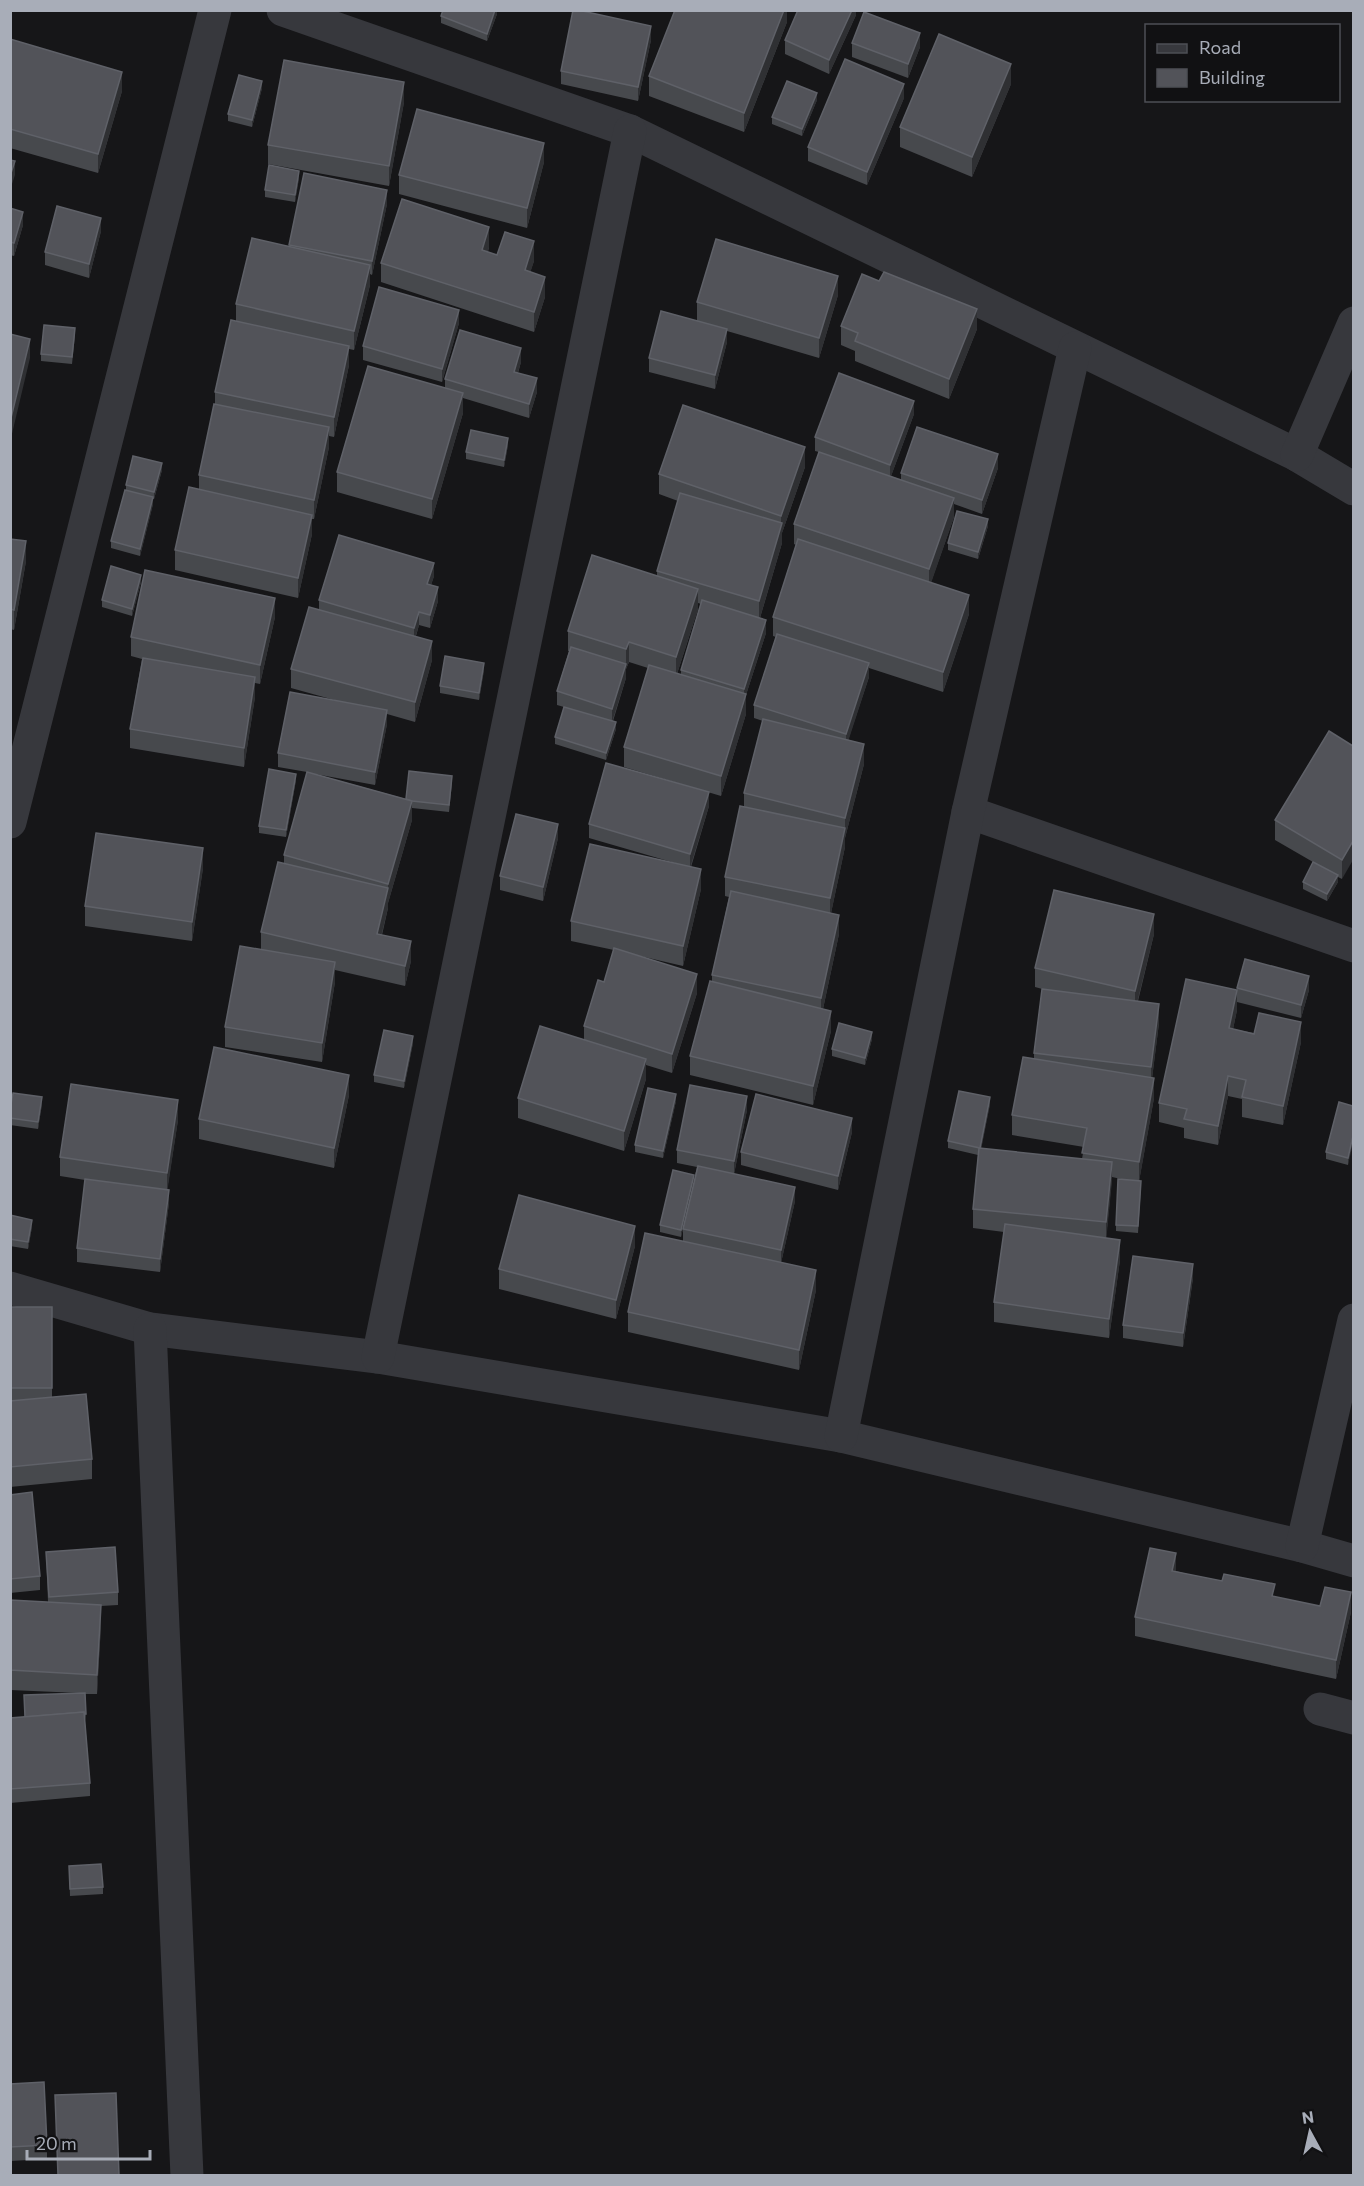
<svg xmlns="http://www.w3.org/2000/svg" width="1364" height="2186" font-family="Commissioner,sans-serif">
<style>
.lines{fill:none;stroke-linecap:round;stroke-linejoin:round}
.minor{stroke:#37383d;stroke-width:33}
.wall{fill:#47494d;fill-rule:evenodd}
.shaded-wall{fill:#2f3033}
.building{fill:#525359;stroke:#5f6168;stroke-width:1.5}
</style>
<rect width="100%" height="100%" fill="#161618"/>
<g class="lines">
<g class="minor">
<polyline points="283,10 630,131 1297,455 1354,489"/>
<polyline points="1297,455 1354,323"/>
<polyline points="968,812 1354,946"/>
<polyline points="10,822 215,10"/>
<polyline points="10,1288 150,1329 378,1357 841,1436 1302,1546 1354,1561"/>
<polyline points="150,1329 187,2176"/>
<polyline points="378,1357 630,131"/>
<polyline points="841,1436 968,812 1075,348"/>
<polyline points="1302,1546 1354,1320"/>
<polyline points="1320,1709 1354,1718"/>
</g>
</g>
<g class="wall">
<polygon points="497,10 497,14 487,41 441,23 441,16"/>
<polygon points="787,10 787,22 744,132 649,96 649,76"/>
<polygon points="856,10 856,15 829,74 785,54 785,40"/>
<polygon points="10,39 122,91 98,173 10,148"/>
<polygon points="651,40 638,101 561,84 561,71"/>
<polygon points="852,43 920,47 908,78 852,57"/>
<polygon points="1011,84 972,177 900,147 900,127"/>
<polygon points="262,88 252,127 228,121 228,114"/>
<polygon points="904,98 867,185 808,161 808,147"/>
<polygon points="817,100 802,136 772,124 772,117"/>
<polygon points="404,102 389,186 268,164 268,145"/>
<polygon points="544,162 527,228 399,194 399,175"/>
<polygon points="299,178 295,202 265,197 265,190"/>
<polygon points="387,204 372,275 370,274 370,285 354,350 349,349 349,365 334,437 329,436 329,447 314,519 312,519 312,534 298,598 175,570 175,550 199,489 199,475 215,404 215,392 236,321 236,304 289,247 289,245"/>
<polygon points="10,208 23,225 14,256 10,255"/>
<polygon points="101,231 89,278 45,265 45,252"/>
<polygon points="489,247 488,252 497,255 534,261 530,272 545,297 534,332 381,282 381,263"/>
<polygon points="879,281 977,329 949,399 855,361 855,351 841,345 841,326"/>
<polygon points="838,295 819,358 727,331 727,342 715,389 649,372 649,358 697,321 697,302"/>
<polygon points="459,323 442,382 363,360 363,346"/>
<polygon points="75,335 72,364 41,361 41,354"/>
<polygon points="521,362 518,373 537,392 529,418 463,398 463,413 432,519 337,492 337,472 445,388 445,379"/>
<polygon points="914,414 891,476 901,480 901,473 998,468 982,514 954,504 954,517 931,582 969,614 943,692 869,668 869,677 848,740 864,764 845,838 845,847 831,913 839,934 823,1009 831,1031 813,1105 690,1075 690,1056 712,982 712,975 729,897 725,896 725,877 744,807 744,793 763,721 754,718 754,705 776,637 773,636 773,617 796,545 794,544 794,524 819,452 815,451 815,437"/>
<polygon points="508,445 504,467 466,459 466,452"/>
<path d="M805,467L782,533V543L760,618L766,633L746,695V714L721,796L624,767V747L648,668L629,662L626,669V678L613,721L616,729L606,760L555,744V737L564,707L557,705V691L569,651H568V631L657,576V571L678,501L659,494V474ZM698,603L701,604L681,670V675L677,674L698,609Z"/>
<polygon points="162,470 154,499 153,499 153,504 140,556 111,548 111,541 126,490 126,485"/>
<polygon points="988,526 978,559 948,550 948,543"/>
<polygon points="10,539 26,561 14,630 10,629"/>
<polygon points="434,576 431,585 438,601 430,628 419,625 416,636 432,660 415,722 387,714 387,724 375,785 315,774 406,799 452,783 449,812 412,808 412,820 388,903 388,908 382,935 411,961 405,986 335,970 335,982 322,1062 225,1047 225,1027 261,950 261,932 284,863 284,855 307,772 278,767 278,753 338,701 291,688 291,669 319,610 319,600"/>
<polygon points="141,582 132,616 102,607 102,600"/>
<polygon points="275,617 260,684 255,683 255,697 244,767 130,748 130,729 142,659 131,656 131,637"/>
<polygon points="484,670 479,700 440,693 440,686"/>
<polygon points="1353,746 1342,879 1338,877 1338,882 1327,901 1303,889 1303,882 1313,862 1275,840 1275,820"/>
<polygon points="296,780 286,837 259,833 259,826"/>
<polygon points="709,806 691,867 701,889 683,966 640,956 697,993 672,1073 646,1065 646,1079 624,1151 518,1118 518,1098 584,1040 584,1026 604,982 614,950 571,941 571,921 675,863 589,838 589,824"/>
<polygon points="558,838 543,901 500,890 500,876"/>
<polygon points="203,868 192,941 85,926 85,906"/>
<polygon points="1154,934 1138,1001 1159,1023 1152,1078 1154,1098 1139,1181 1141,1188 1138,1233 1116,1231 1116,1225 1126,1180 1112,1177 1106,1238 1120,1260 1109,1338 994,1322 994,1302 1004,1232 973,1228 973,1209 978,1155 948,1148 948,1141 990,1104 981,1149 1082,1159 1084,1147 1012,1135 1012,1115 1034,1059 1034,1053 1046,990 1035,987 1035,968"/>
<polygon points="1237,988 1309,990 1301,1018 1237,1002 1237,1010 1233,1029 1301,1042 1283,1125 1242,1117 1242,1099 1228,1096 1218,1145 1184,1138 1184,1128 1159,1122 1159,1103 1237,990"/>
<polygon points="872,1039 865,1065 832,1056 832,1049"/>
<polygon points="413,1043 404,1088 374,1082 374,1075"/>
<polygon points="349,1095 334,1168 199,1139 199,1119"/>
<polygon points="676,1101 663,1158 635,1152 635,1145"/>
<polygon points="42,1104 38,1129 10,1125 10,1110"/>
<polygon points="1353,1106 1348,1165 1326,1159 1326,1152"/>
<polygon points="747,1110 734,1174 795,1201 781,1263 816,1290 799,1370 628,1332 628,1312 683,1242 683,1229 697,1167 677,1163 677,1150"/>
<polygon points="178,1120 167,1190 169,1203 160,1272 77,1262 77,1248 85,1180 60,1176 60,1157"/>
<polygon points="852,1132 838,1190 741,1165 741,1152"/>
<polygon points="694,1181 681,1237 660,1232 660,1225"/>
<polygon points="10,1215 32,1227 28,1249 10,1246"/>
<polygon points="635,1246 616,1319 499,1289 499,1269"/>
<polygon points="1193,1278 1183,1347 1123,1338 1123,1325"/>
<polygon points="10,1307 52,1307 52,1397 92,1459 92,1479 10,1487"/>
<polygon points="10,1495 40,1576 40,1590 10,1593"/>
<polygon points="46,1552 118,1592 118,1605 101,1606 101,1625 97,1694 85,1694 86,1714 85,1721 90,1783 90,1796 10,1803 10,1718 25,1717 79,1693 10,1690 10,1600 48,1602"/>
<polygon points="1176,1571 1275,1597 1320,1606 1351,1612 1336,1679 1135,1636 1135,1617"/>
<polygon points="69,1866 103,1887 103,1894 70,1896"/>
<polygon points="10,2084 47,2145 47,2159 10,2161"/>
</g>
<g class="shaded-wall">
<polygon points="495,10 497,10 497,14 487,41 487,34"/>
<polygon points="784,10 787,10 787,22 744,132 744,113"/>
<polygon points="852,10 856,10 856,15 829,74 829,60"/>
<polygon points="651,26 651,40 638,101 638,87"/>
<polygon points="920,33 920,47 908,78 908,64"/>
<polygon points="1011,64 1011,84 972,177 972,157"/>
<polygon points="122,72 122,91 98,173 98,154"/>
<polygon points="262,81 262,88 252,127 252,120"/>
<polygon points="404,82 404,102 389,186 389,166"/>
<polygon points="904,84 904,98 867,185 867,172"/>
<polygon points="817,93 817,100 802,136 802,129"/>
<polygon points="544,143 544,162 527,228 527,208"/>
<polygon points="15,161 15,175 10,190 10,176"/>
<polygon points="299,171 299,178 295,202 295,195"/>
<polygon points="387,190 387,204 372,275 372,261"/>
<polygon points="23,212 23,225 14,256 14,243"/>
<polygon points="101,218 101,231 89,278 89,264"/>
<polygon points="489,227 489,247 482,270 482,250"/>
<polygon points="534,241 534,261 525,290 525,270"/>
<polygon points="370,265 370,285 354,350 354,331"/>
<polygon points="838,276 838,295 819,358 819,338"/>
<polygon points="545,277 545,297 534,332 534,312"/>
<polygon points="977,309 977,329 949,399 949,379"/>
<polygon points="459,310 459,323 442,382 442,369"/>
<polygon points="727,329 727,342 715,389 715,375"/>
<polygon points="30,339 30,358 11,438 11,418"/>
<polygon points="349,346 349,365 334,437 334,417"/>
<polygon points="521,348 521,362 514,385 514,372"/>
<polygon points="537,378 537,392 529,418 529,404"/>
<polygon points="463,393 463,413 432,519 432,499"/>
<polygon points="914,401 914,414 890,479 890,465"/>
<polygon points="329,427 329,447 314,519 314,500"/>
<polygon points="508,438 508,445 504,467 504,460"/>
<polygon points="805,447 805,467 782,533 782,543 759,621 759,601 781,527 781,516"/>
<polygon points="998,454 998,468 982,514 982,500"/>
<polygon points="162,463 162,470 154,499 154,492"/>
<polygon points="153,497 153,504 140,556 140,549"/>
<polygon points="954,498 954,517 929,589 929,569"/>
<polygon points="312,515 312,534 298,598 298,578"/>
<polygon points="988,519 988,526 978,559 978,552"/>
<polygon points="26,541 26,561 14,630 14,610"/>
<polygon points="434,563 434,576 427,597 427,584"/>
<polygon points="141,575 141,582 132,616 132,609"/>
<polygon points="438,587 438,601 430,628 430,615"/>
<polygon points="698,589 698,609 676,677 676,657"/>
<polygon points="969,595 969,614 943,692 943,672"/>
<polygon points="275,598 275,617 260,684 260,665"/>
<polygon points="419,612 419,625 414,642 414,628"/>
<polygon points="766,620 766,633 746,695 746,714 721,796 721,776 744,702 744,689"/>
<polygon points="432,641 432,660 415,722 415,702"/>
<polygon points="629,642 629,662 626,669 626,649"/>
<polygon points="484,663 484,670 479,700 479,693"/>
<polygon points="869,663 869,677 846,748 846,734"/>
<polygon points="626,664 626,678 612,722 612,709"/>
<polygon points="255,677 255,697 244,767 244,748"/>
<polygon points="387,710 387,724 375,785 375,772"/>
<polygon points="616,722 616,729 606,760 606,753"/>
<polygon points="864,744 864,764 845,838 845,818"/>
<polygon points="296,774 296,780 286,837 286,830"/>
<polygon points="709,792 709,806 690,868 690,854"/>
<polygon points="412,801 412,820 388,903 388,884"/>
<polygon points="558,824 558,838 543,901 543,887"/>
<polygon points="845,828 845,847 830,918 830,898"/>
<polygon points="1353,841 1353,860 1342,879 1342,860"/>
<polygon points="203,848 203,868 192,941 192,922"/>
<polygon points="701,869 701,889 683,966 683,946"/>
<polygon points="1338,875 1338,882 1327,901 1327,894"/>
<polygon points="388,888 388,908 377,953 377,934"/>
<polygon points="1154,914 1154,934 1135,1011 1135,991"/>
<polygon points="839,915 839,934 821,1018 821,998"/>
<polygon points="411,941 411,961 405,986 405,966"/>
<polygon points="335,962 335,982 322,1062 322,1043"/>
<polygon points="697,974 697,993 672,1073 672,1054"/>
<polygon points="1309,976 1309,990 1301,1018 1301,1005"/>
<polygon points="1237,990 1237,1010 1229,1048 1229,1028"/>
<polygon points="1159,1004 1159,1023 1151,1087 1151,1067"/>
<polygon points="831,1011 831,1031 813,1105 813,1086"/>
<polygon points="1301,1022 1301,1042 1283,1125 1283,1106"/>
<polygon points="872,1032 872,1039 865,1065 865,1058"/>
<polygon points="413,1036 413,1043 404,1088 404,1081"/>
<polygon points="646,1059 646,1079 624,1151 624,1131"/>
<polygon points="349,1075 349,1095 334,1168 334,1148"/>
<polygon points="1228,1076 1228,1096 1218,1145 1218,1126"/>
<polygon points="1154,1078 1154,1098 1139,1182 1139,1162"/>
<polygon points="676,1094 676,1101 663,1158 663,1151"/>
<polygon points="747,1096 747,1110 734,1174 734,1161"/>
<polygon points="42,1097 42,1104 38,1129 38,1122"/>
<polygon points="990,1097 990,1104 980,1155 980,1148"/>
<polygon points="178,1100 178,1120 167,1193 167,1173"/>
<polygon points="852,1118 852,1132 838,1190 838,1176"/>
<polygon points="1353,1136 1353,1143 1348,1165 1348,1158"/>
<polygon points="1112,1162 1112,1181 1106,1242 1106,1222"/>
<polygon points="694,1175 694,1181 681,1237 681,1230"/>
<polygon points="795,1187 795,1201 781,1263 781,1250"/>
<polygon points="169,1190 169,1203 160,1272 160,1259"/>
<polygon points="32,1220 32,1227 28,1249 28,1242"/>
<polygon points="635,1226 635,1246 616,1319 616,1300"/>
<polygon points="1120,1240 1120,1260 1109,1338 1109,1319"/>
<polygon points="1193,1264 1193,1278 1183,1347 1183,1333"/>
<polygon points="816,1270 816,1290 799,1370 799,1350"/>
<polygon points="1176,1553 1176,1573 1172,1571"/>
<polygon points="1351,1592 1351,1612 1336,1679 1336,1660"/>
<polygon points="101,1605 101,1625 97,1694 97,1675"/>
</g>
<g class="building">
<polygon points="443,10 495,10 487,34 441,16"/>
<polygon points="573,10 578,10 651,26 638,87 561,71"/>
<polygon points="675,10 784,10 744,113 649,76"/>
<polygon points="798,10 852,10 829,60 785,40"/>
<polygon points="864,12 920,33 908,64 852,43"/>
<polygon points="939,34 1011,64 972,157 900,127"/>
<polygon points="10,39 122,72 98,154 10,129"/>
<polygon points="845,59 904,84 867,172 808,147"/>
<polygon points="284,60 404,82 389,166 268,145"/>
<polygon points="239,75 262,81 252,120 228,114"/>
<polygon points="787,81 817,93 802,129 772,117"/>
<polygon points="417,109 544,143 527,208 399,175"/>
<polygon points="10,160 15,161 10,176"/>
<polygon points="269,165 299,171 295,195 265,190"/>
<polygon points="304,173 387,190 372,261 289,245"/>
<polygon points="402,199 489,227 482,250 497,255 505,232 534,241 525,270 545,277 534,312 381,263"/>
<polygon points="57,206 101,218 89,264 45,252"/>
<polygon points="10,208 23,212 14,243 10,242"/>
<polygon points="252,238 370,265 354,331 236,304"/>
<polygon points="716,239 838,276 819,338 697,302"/>
<polygon points="884,272 977,309 949,379 855,341 858,333 841,326 862,274 879,281"/>
<polygon points="379,287 459,310 442,369 363,346"/>
<polygon points="661,311 727,329 715,375 649,358"/>
<polygon points="231,320 349,346 334,417 215,392"/>
<polygon points="44,325 75,328 72,357 41,354"/>
<polygon points="460,330 521,348 514,372 537,378 529,404 445,379"/>
<polygon points="10,334 30,339 11,418 10,418"/>
<polygon points="368,366 463,393 432,499 337,472"/>
<polygon points="839,373 914,401 890,465 815,437"/>
<polygon points="214,404 329,427 314,500 199,475"/>
<polygon points="683,405 805,447 781,516 659,474"/>
<polygon points="917,427 998,454 982,500 901,473"/>
<polygon points="471,430 508,438 504,460 466,452"/>
<polygon points="819,452 954,498 929,569 794,524"/>
<polygon points="133,456 162,463 154,492 126,485"/>
<polygon points="189,487 312,515 298,578 175,550"/>
<polygon points="125,490 153,497 140,549 111,541"/>
<polygon points="680,493 782,523 759,601 657,571"/>
<polygon points="957,511 988,519 978,552 948,543"/>
<polygon points="339,535 434,563 427,584 438,587 430,615 419,612 414,628 319,600"/>
<polygon points="10,539 26,541 14,610 10,609"/>
<polygon points="798,539 969,595 943,672 773,617"/>
<polygon points="592,555 698,589 676,657 629,642 626,649 568,631"/>
<polygon points="111,566 141,575 132,609 102,600"/>
<polygon points="145,570 275,598 260,665 131,637"/>
<polygon points="702,600 766,620 744,689 681,670"/>
<polygon points="309,607 432,641 415,702 291,669"/>
<polygon points="777,634 869,663 846,734 754,705"/>
<polygon points="571,647 626,664 612,709 557,691"/>
<polygon points="445,656 484,663 479,693 440,686"/>
<polygon points="143,658 255,677 244,748 130,729"/>
<polygon points="649,665 746,694 721,776 624,747"/>
<polygon points="290,692 387,710 375,772 278,753"/>
<polygon points="564,707 616,722 606,753 555,737"/>
<polygon points="763,719 864,744 845,818 744,793"/>
<polygon points="1329,731 1353,746 1353,841 1342,860 1275,820"/>
<polygon points="606,763 709,792 690,854 589,824"/>
<polygon points="269,769 296,774 286,830 259,826"/>
<polygon points="409,771 452,776 449,805 412,801 406,799"/>
<polygon points="307,772 412,801 388,884 284,855"/>
<polygon points="740,806 845,828 830,898 725,877"/>
<polygon points="516,814 558,824 543,887 500,876"/>
<polygon points="96,833 203,848 192,922 85,906"/>
<polygon points="590,844 701,869 683,946 571,921"/>
<polygon points="278,862 388,888 377,934 411,941 405,966 261,932"/>
<polygon points="1313,862 1338,875 1327,894 1303,882"/>
<polygon points="1054,890 1154,914 1135,991 1035,968"/>
<polygon points="731,891 839,915 821,998 712,975"/>
<polygon points="240,946 335,962 322,1043 225,1027"/>
<polygon points="614,948 697,974 672,1054 584,1026 598,980 604,982"/>
<polygon points="1245,959 1309,976 1301,1005 1237,988"/>
<polygon points="1186,979 1237,990 1229,1028 1254,1034 1259,1013 1301,1022 1283,1106 1242,1097 1246,1080 1228,1076 1218,1126 1184,1119 1187,1109 1159,1103"/>
<polygon points="710,981 831,1011 813,1086 690,1056"/>
<polygon points="1042,989 1159,1004 1151,1067 1034,1053"/>
<polygon points="839,1023 872,1032 865,1058 832,1049"/>
<polygon points="540,1026 646,1059 624,1131 518,1098"/>
<polygon points="384,1030 413,1036 404,1081 374,1075"/>
<polygon points="214,1047 349,1075 334,1148 199,1119"/>
<polygon points="1023,1057 1154,1078 1139,1162 1082,1153 1087,1128 1012,1115"/>
<polygon points="71,1084 178,1100 167,1173 60,1157"/>
<polygon points="690,1085 747,1096 734,1161 677,1150"/>
<polygon points="648,1088 676,1094 663,1151 635,1145"/>
<polygon points="959,1091 990,1097 980,1148 948,1141"/>
<polygon points="13,1093 42,1097 38,1122 10,1118 10,1110"/>
<polygon points="756,1094 852,1118 838,1176 741,1152"/>
<polygon points="1339,1102 1353,1106 1353,1136 1348,1158 1326,1152"/>
<polygon points="979,1148 1112,1162 1106,1222 973,1209"/>
<polygon points="698,1166 795,1187 781,1250 683,1229"/>
<polygon points="673,1170 694,1175 681,1230 660,1225"/>
<polygon points="85,1179 169,1190 160,1259 77,1248"/>
<polygon points="1118,1179 1141,1181 1138,1226 1116,1225"/>
<polygon points="519,1195 635,1226 616,1300 499,1269"/>
<polygon points="10,1215 32,1220 28,1242 10,1239"/>
<polygon points="1005,1224 1120,1240 1109,1319 994,1302"/>
<polygon points="645,1233 816,1270 799,1350 628,1312"/>
<polygon points="1133,1256 1193,1264 1183,1333 1123,1325"/>
<rect x="10" y="1307" width="42" height="81"/>
<polygon points="86,1394 92,1459 10,1467 10,1401"/>
<polygon points="32,1492 40,1576 10,1579 10,1495"/>
<polygon points="115,1547 118,1592 49,1597 46,1552"/>
<polygon points="1150,1548 1176,1553 1172,1571 1222,1581 1224,1574 1275,1584 1272,1596 1320,1606 1325,1587 1351,1592 1336,1660 1135,1617"/>
<polygon points="10,1600 101,1605 97,1675 10,1670"/>
<polygon points="85,1693 86,1714 85,1714 84,1712 25,1717 24,1695"/>
<polygon points="84,1712 90,1783 10,1789 10,1718"/>
<polygon points="101,1864 103,1887 70,1889 69,1866"/>
<polygon points="44,2082 47,2145 10,2147 10,2084"/>
<polygon points="116,2093 119,2175 58,2175 55,2095"/>
</g>
<rect width="1364" height="2186" fill="none" stroke="#a8adb8" stroke-width="24"/>
<rect x="1145" y="24" width="195" height="78" fill="#111113" stroke="#4d4f55" stroke-width="1.5"/>
<rect x="1157" y="44" width="30" height="9" fill="#37383d" stroke="#4d4f55" stroke-width="1.5"/>
<text x="1199" y="54" font-size="18" fill="#a8adb8">Road</text>
<rect x="1157" y="69" width="30" height="18" fill="#525359" stroke="#4d4f55" stroke-width="1.5"/>
<text x="1199" y="84" font-size="18" fill="#a8adb8">Building</text>
<g transform="translate(1310 2132) rotate(352)" stroke="#111113" stroke-width="4.5" paint-order="stroke">
<path d="M0-4.5L10 22L0 15L-10 22Z" fill="#a8adb8"/>
<text y="-9" font-size="16" font-weight="bold" text-anchor="middle" fill="#a8adb8">N</text>
</g>
<path d="M27 2150v9h123v-9" fill="none" stroke="#a8adb8" stroke-width="3"/>
<text x="36" y="2150" font-size="18" fill="#a8adb8" stroke="#111113" stroke-width="4.5" paint-order="stroke">20 m</text>
</svg>
